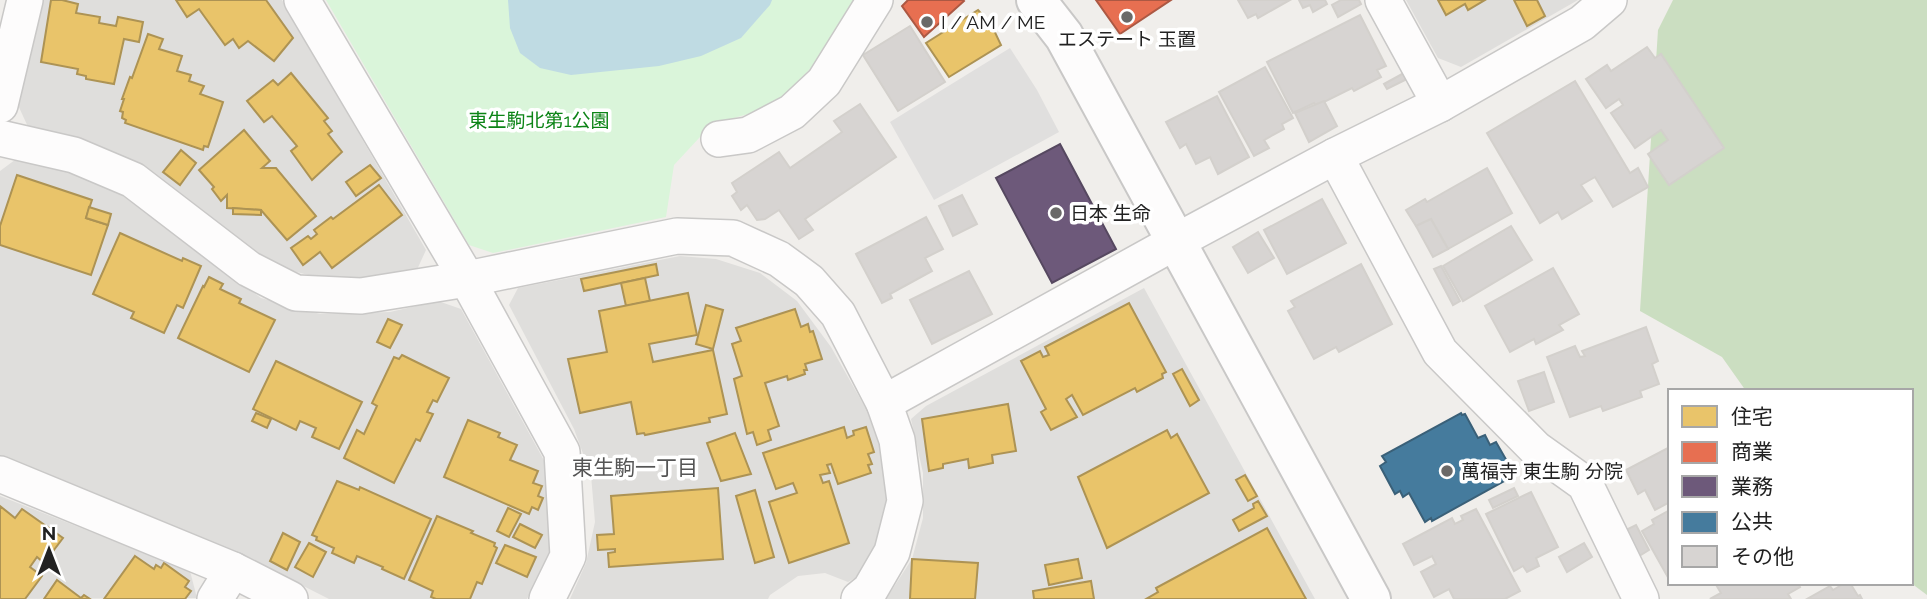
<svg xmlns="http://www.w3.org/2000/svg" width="1927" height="599" font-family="Raleway,'Noto Sans JP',sans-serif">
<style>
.residential{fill:#dfdedc}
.forest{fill:#cbdec1}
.park{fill:#daf5da}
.parking{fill:#e0dfde}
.water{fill:#bfdbe3}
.homes{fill:#e9c46a;stroke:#ad9354;stroke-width:2}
.shops{fill:#e76f51;stroke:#ac5843;stroke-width:2}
.offices{fill:#6d597a;stroke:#564860;stroke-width:2}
.public{fill:#457b9d;stroke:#3a6078;stroke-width:2}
.building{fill:#d7d4d2;stroke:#d3d0cc;stroke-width:2}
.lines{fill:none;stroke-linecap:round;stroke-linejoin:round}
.minor-casing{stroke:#c9c8c7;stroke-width:38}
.tertiary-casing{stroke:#c9c8c7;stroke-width:42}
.minor{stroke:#fdfcfc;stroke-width:35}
.tertiary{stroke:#fdfcfc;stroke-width:38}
.poi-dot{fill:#6a6968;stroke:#fff;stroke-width:2.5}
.labels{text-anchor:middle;stroke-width:7;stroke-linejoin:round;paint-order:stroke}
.poi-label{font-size:19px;fill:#222;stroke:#fff;text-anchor:start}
.park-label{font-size:19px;fill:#0c8416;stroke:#fff}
.neighbourhood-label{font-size:21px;fill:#555;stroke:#fff}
</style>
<rect width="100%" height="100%" fill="#f0eeeb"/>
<g class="residential">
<polygon points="42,0 282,0 426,250 415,274 360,281 324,279 281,268 207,220 29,129 17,103"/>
<polygon points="1406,0 1578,0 1461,67 1438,58"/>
<polygon points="23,154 74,172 121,194 261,298 320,314 390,312 438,301 461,309 546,464 551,511 549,555 527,599 329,599 232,550 0,455 0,171"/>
<polygon points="680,256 716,259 760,273 797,301 831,347 887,446 891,482 877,544 866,572 848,582 825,573 798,576 770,595 768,599 570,599 586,563 595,522 591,475 574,429 509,305 518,288"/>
<polygon points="1144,288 1315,599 886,599 912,559 923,518 923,473 911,419 926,406"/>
<polygon points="0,496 190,571 197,598 0,599"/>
</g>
<polygon class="forest" points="1673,0 1927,0 1927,595 1911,583 1911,391 1746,391 1722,357 1640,311 1658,30"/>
<polygon class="park" points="326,0 855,0 813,66 782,97 755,112 720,122 700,137 674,165 666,217 493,253 469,245"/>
<polygon class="parking" points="1010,48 1037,90 1059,132 934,200 890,122"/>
<polygon class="water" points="508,0 772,0 770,5 741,38 701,56 659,66 571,75 540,68 520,53 510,28"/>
<g class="homes">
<polygon points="51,0 62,0 78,4 76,13 100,17 99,23 116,26 118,17 143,22 139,42 124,39 114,84 86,79 86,76 77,74 78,69 41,62"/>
<polygon points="176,0 266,0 293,38 274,61 248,41 239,48 233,39 225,45 199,9 187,17"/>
<polygon points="1438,0 1485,0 1468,10 1465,4 1446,15"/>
<polygon points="1514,0 1537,0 1545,16 1527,26"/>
<polygon points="978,10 992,26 1001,45 949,77 926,43"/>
<polygon points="148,34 163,39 159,49 182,56 177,71 191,75 189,81 204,86 200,94 223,102 208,147 204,146 203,150 125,123 126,120 122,118 123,112 120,111 124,99 122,99 130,77 132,78"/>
<polygon points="291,73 328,118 324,121 332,131 328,134 342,152 312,180 291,151 297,146 272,116 264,122 247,101 273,80 278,85"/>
<polygon points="244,130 270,161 262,168 276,168 316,216 287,240 261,210 227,208 227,195 221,201 212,189 214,187 199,170"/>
<polygon points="181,150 196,163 180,185 163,172"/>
<polygon points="370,165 381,178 356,196 346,182"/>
<polygon points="17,175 92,200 86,218 108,225 91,275 0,245 0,226"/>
<polygon points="379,185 402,215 332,268 320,252 303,265 291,248 308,236 311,239 317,234 314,230 331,217 333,219"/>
<polygon points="89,207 111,214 108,225 86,218"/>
<polygon points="233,208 261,210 261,215 233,214"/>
<polygon points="120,233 182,261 183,258 201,266 183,308 177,305 164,333 131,318 134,312 93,294"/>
<polygon points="656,264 658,275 584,291 581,279"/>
<polygon points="209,277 223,284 220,289 241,299 239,303 275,320 249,372 178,338 203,286 204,287"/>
<polygon points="645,278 650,301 626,306 621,283"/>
<polygon points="688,293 697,335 649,344 653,362 713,350 727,414 709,418 710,422 645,435 644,433 637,434 631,402 580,413 568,359 607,352 599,311"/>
<polygon points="1129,303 1166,372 1162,374 1163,378 1137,392 1135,388 1083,415 1072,395 1066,399 1077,417 1051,430 1041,412 1046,409 1021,361 1040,351 1043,357 1049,355 1045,347"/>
<polygon points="706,305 723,310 713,349 696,344"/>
<polygon points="795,309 801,327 808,324 810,332 813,331 822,359 805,364 807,370 804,370 805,374 788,380 787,376 765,383 779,426 768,430 771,440 757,445 753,432 747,434 734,379 742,376 732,344 741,341 736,328"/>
<polygon points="388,319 402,325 390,348 377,342"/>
<polygon points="402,355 449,378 437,402 433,400 427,412 433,414 420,441 416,439 394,483 344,458 357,430 364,434 377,406 372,403 394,357 399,359"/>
<polygon points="276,361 362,402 339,449 312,437 316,428 300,421 296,430 253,409"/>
<polygon points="1182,369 1199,400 1190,406 1173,374"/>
<polygon points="1008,404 1016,451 992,455 993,463 969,468 968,459 943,464 943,468 929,471 922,419"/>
<polygon points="256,413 271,419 267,428 252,421"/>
<polygon points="468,420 500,433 498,437 517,445 510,460 538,471 533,483 542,486 538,496 543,498 538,510 532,507 529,514 444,477"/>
<polygon points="844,427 847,438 854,435 853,431 866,427 874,452 868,454 872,464 868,465 871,473 838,484 831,464 827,465 830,473 820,475 823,483 829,481 849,543 789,563 769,502 797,493 793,483 776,489 763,453"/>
<polygon points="1167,430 1171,438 1177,434 1209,493 1107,548 1078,477"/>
<polygon points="735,433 751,474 721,481 707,443"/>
<polygon points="1245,475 1257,496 1248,501 1236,480"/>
<polygon points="337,481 359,490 360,487 431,519 404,579 382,569 383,567 357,556 354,563 332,553 334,548 316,540 317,537 312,535"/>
<polygon points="718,488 723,559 609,567 608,553 615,552 615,549 598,550 597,535 614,534 611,496"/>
<polygon points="755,490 774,557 755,563 736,496"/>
<polygon points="1258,501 1267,516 1239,531 1233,520 1254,508 1253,504"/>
<polygon points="0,506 15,518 22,509 63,538 44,563 37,557 30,567 42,576 25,599 0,599"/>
<polygon points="508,508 521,514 509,537 497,531"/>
<polygon points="437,516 473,531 471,533 495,543 494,546 497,548 482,584 477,582 470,599 436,599 431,597 433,591 409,580"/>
<polygon points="520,524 542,535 535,548 513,537"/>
<polygon points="1267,528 1306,599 1146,599 1158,592 1156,588"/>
<polygon points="283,533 300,542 287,570 270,561"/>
<polygon points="309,543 326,552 313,577 295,567"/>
<polygon points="505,545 536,557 527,577 496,563"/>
<polygon points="135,556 154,569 156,565 161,568 164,563 189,581 185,587 191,591 185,599 104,599"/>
<polygon points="912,559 978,563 975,599 910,599"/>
<polygon points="1078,559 1082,578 1049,585 1045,565"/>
<polygon points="57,580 81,598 84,595 90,599 44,599"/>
<polygon points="1091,581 1094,599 1034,599 1033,591"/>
</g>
<g class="shops">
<polygon points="908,0 963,0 964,1 924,37 902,6"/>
<polygon points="1096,0 1171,0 1120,34"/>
</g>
<polygon class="offices" points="1060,144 1116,249 1052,283 996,178"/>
<polygon class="public" points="1461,413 1462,415 1465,414 1478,438 1485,435 1490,445 1496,442 1515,475 1432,521 1431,518 1425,522 1409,493 1403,497 1400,491 1395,494 1380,466 1386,462 1382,456"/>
<g class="building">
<polygon points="1238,0 1290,0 1258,18 1256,14 1248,18"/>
<polygon points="1299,0 1325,0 1327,4 1313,12 1310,5 1303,8"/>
<polygon points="1341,0 1359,0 1361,4 1338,17 1332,5"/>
<polygon points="1360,15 1386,66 1377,70 1381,77 1354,91 1352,88 1316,106 1314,103 1293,113 1267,62"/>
<polygon points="910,26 945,82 898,111 863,55"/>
<polygon points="1647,47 1655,58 1661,54 1724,148 1669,185 1648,154 1668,140 1661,130 1635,148 1611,113 1623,105 1619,99 1606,108 1586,79 1607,65 1611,71"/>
<polygon points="1265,67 1293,118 1282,124 1284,129 1264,140 1269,148 1254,156 1219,92"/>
<polygon points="1404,73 1407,79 1387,89 1384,84"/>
<polygon points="1575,81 1630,173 1638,168 1648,187 1613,207 1595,177 1581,185 1592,201 1562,219 1558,212 1540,223 1487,133"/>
<polygon points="1217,96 1249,157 1218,174 1210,157 1196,164 1186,144 1180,148 1166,122"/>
<polygon points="1324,101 1337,126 1309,142 1295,113"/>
<polygon points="860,104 896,157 805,219 813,230 799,239 779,210 765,219 757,220 747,205 741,210 732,196 737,192 732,183 779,152 790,168 842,132 834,121"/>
<polygon points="1487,168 1512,213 1448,249 1431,219 1416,226 1406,210 1425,199 1427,202"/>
<polygon points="962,195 977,224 953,236 939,206"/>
<polygon points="1322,199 1346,243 1287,274 1264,230"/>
<polygon points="926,217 943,249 925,258 932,271 890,294 892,298 882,303 856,254"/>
<polygon points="1431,219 1448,249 1433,257 1416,226"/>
<polygon points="1511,226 1532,260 1463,301 1443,266"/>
<polygon points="1258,232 1274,258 1248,273 1233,247"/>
<polygon points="1361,264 1392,324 1339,352 1336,347 1314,359 1288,311 1295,307 1291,301"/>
<polygon points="1441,266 1460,301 1453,305 1434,269"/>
<polygon points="1553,268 1579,314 1559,325 1563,330 1536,344 1534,339 1510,352 1485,306"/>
<polygon points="969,271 992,314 932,344 910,300"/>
<polygon points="1646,327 1658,361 1652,364 1659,384 1640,391 1642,397 1603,411 1601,406 1570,417 1547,357 1575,346 1580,357 1585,356 1582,351"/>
<polygon points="1544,372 1554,402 1529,411 1518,381"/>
<polygon points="1670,447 1670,502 1655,510 1645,490 1638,494 1626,470"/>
<polygon points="1514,488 1518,496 1493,508 1489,500"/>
<polygon points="1531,492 1558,547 1536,558 1539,566 1527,572 1523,566 1514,571 1486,514"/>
<polygon points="1476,509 1520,591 1505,599 1454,599 1449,589 1434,597 1421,572 1436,564 1432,556 1414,565 1403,544 1452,518 1455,524 1463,520 1461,516"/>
<polygon points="1670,510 1670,581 1642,531 1654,524 1652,520"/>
<polygon points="1636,525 1649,550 1639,556 1626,530"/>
<polygon points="1584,543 1592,557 1567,572 1559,557"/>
<polygon points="1715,583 1798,583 1800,587 1788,594 1791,599 1710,599 1721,593"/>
<polygon points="1845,583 1850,583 1858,596 1860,595 1862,599 1807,599 1830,586 1833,590"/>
</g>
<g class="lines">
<g class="minor-casing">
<g id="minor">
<polyline points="302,0 467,279 562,452 568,556 547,599"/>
<polyline points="1383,0 1440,104"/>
<polyline points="0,105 25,0"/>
<polyline points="0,138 74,155 133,180 249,269 296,293 361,296 467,279 677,236 733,238 779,259 809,281 838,314 884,403 897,440 905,501 892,552 870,590 859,599"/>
<polyline points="719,139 748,135 792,112 824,82 875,0"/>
<polyline points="1335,156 1440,352 1536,449 1585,484 1641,599"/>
<polyline points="884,403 1175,242 1335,156 1440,104 1582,23 1609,0"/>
<polyline points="0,474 233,570 290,599"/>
<polyline points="215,599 233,570"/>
</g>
</g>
<g class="tertiary-casing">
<polyline id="tertiary" points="1036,0 1064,36 1371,599"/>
</g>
<use href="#minor" class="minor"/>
<use href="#tertiary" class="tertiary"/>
</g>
<g class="poi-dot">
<circle cx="1127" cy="17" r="7"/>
<circle cx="927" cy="22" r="7"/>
<circle cx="1056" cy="213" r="7"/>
<circle cx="1447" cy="471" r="7"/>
</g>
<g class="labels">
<g class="poi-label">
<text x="941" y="29">I / AM / ME</text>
<text x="1127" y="46" text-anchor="middle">エステート 玉置</text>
<text x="1070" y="220">日本 生命</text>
<text x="1461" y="478">萬福寺 東生駒 分院</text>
</g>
<g class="park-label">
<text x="539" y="127">東生駒北第1公園</text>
</g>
<g class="neighbourhood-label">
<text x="635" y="475">東生駒一丁目</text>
</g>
</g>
<rect x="1668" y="389" width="245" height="196" fill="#ffffff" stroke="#a7a7a7" stroke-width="2"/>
<rect x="1682" y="406" width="35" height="21" fill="#e9c46a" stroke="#a7a7a7" stroke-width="2"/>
<text x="1731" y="424" font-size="21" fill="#222222">住宅</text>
<rect x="1682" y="442" width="35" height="21" fill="#e76f51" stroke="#a7a7a7" stroke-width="2"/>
<text x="1731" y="459" font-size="21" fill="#222222">商業</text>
<rect x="1682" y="476" width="35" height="21" fill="#6d597a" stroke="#a7a7a7" stroke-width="2"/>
<text x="1731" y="494" font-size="21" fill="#222222">業務</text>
<rect x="1682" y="512" width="35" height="21" fill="#457b9d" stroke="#a7a7a7" stroke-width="2"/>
<text x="1731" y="529" font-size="21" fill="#222222">公共</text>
<rect x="1682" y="546" width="35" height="21" fill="#d7d4d2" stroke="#a7a7a7" stroke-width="2"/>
<text x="1731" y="564" font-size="21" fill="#222222">その他</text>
<g transform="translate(49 550)" stroke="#ffffff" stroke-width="5" paint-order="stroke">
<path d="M0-5L12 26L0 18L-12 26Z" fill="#222222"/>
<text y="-10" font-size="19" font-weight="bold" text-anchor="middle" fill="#222222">N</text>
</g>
</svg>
